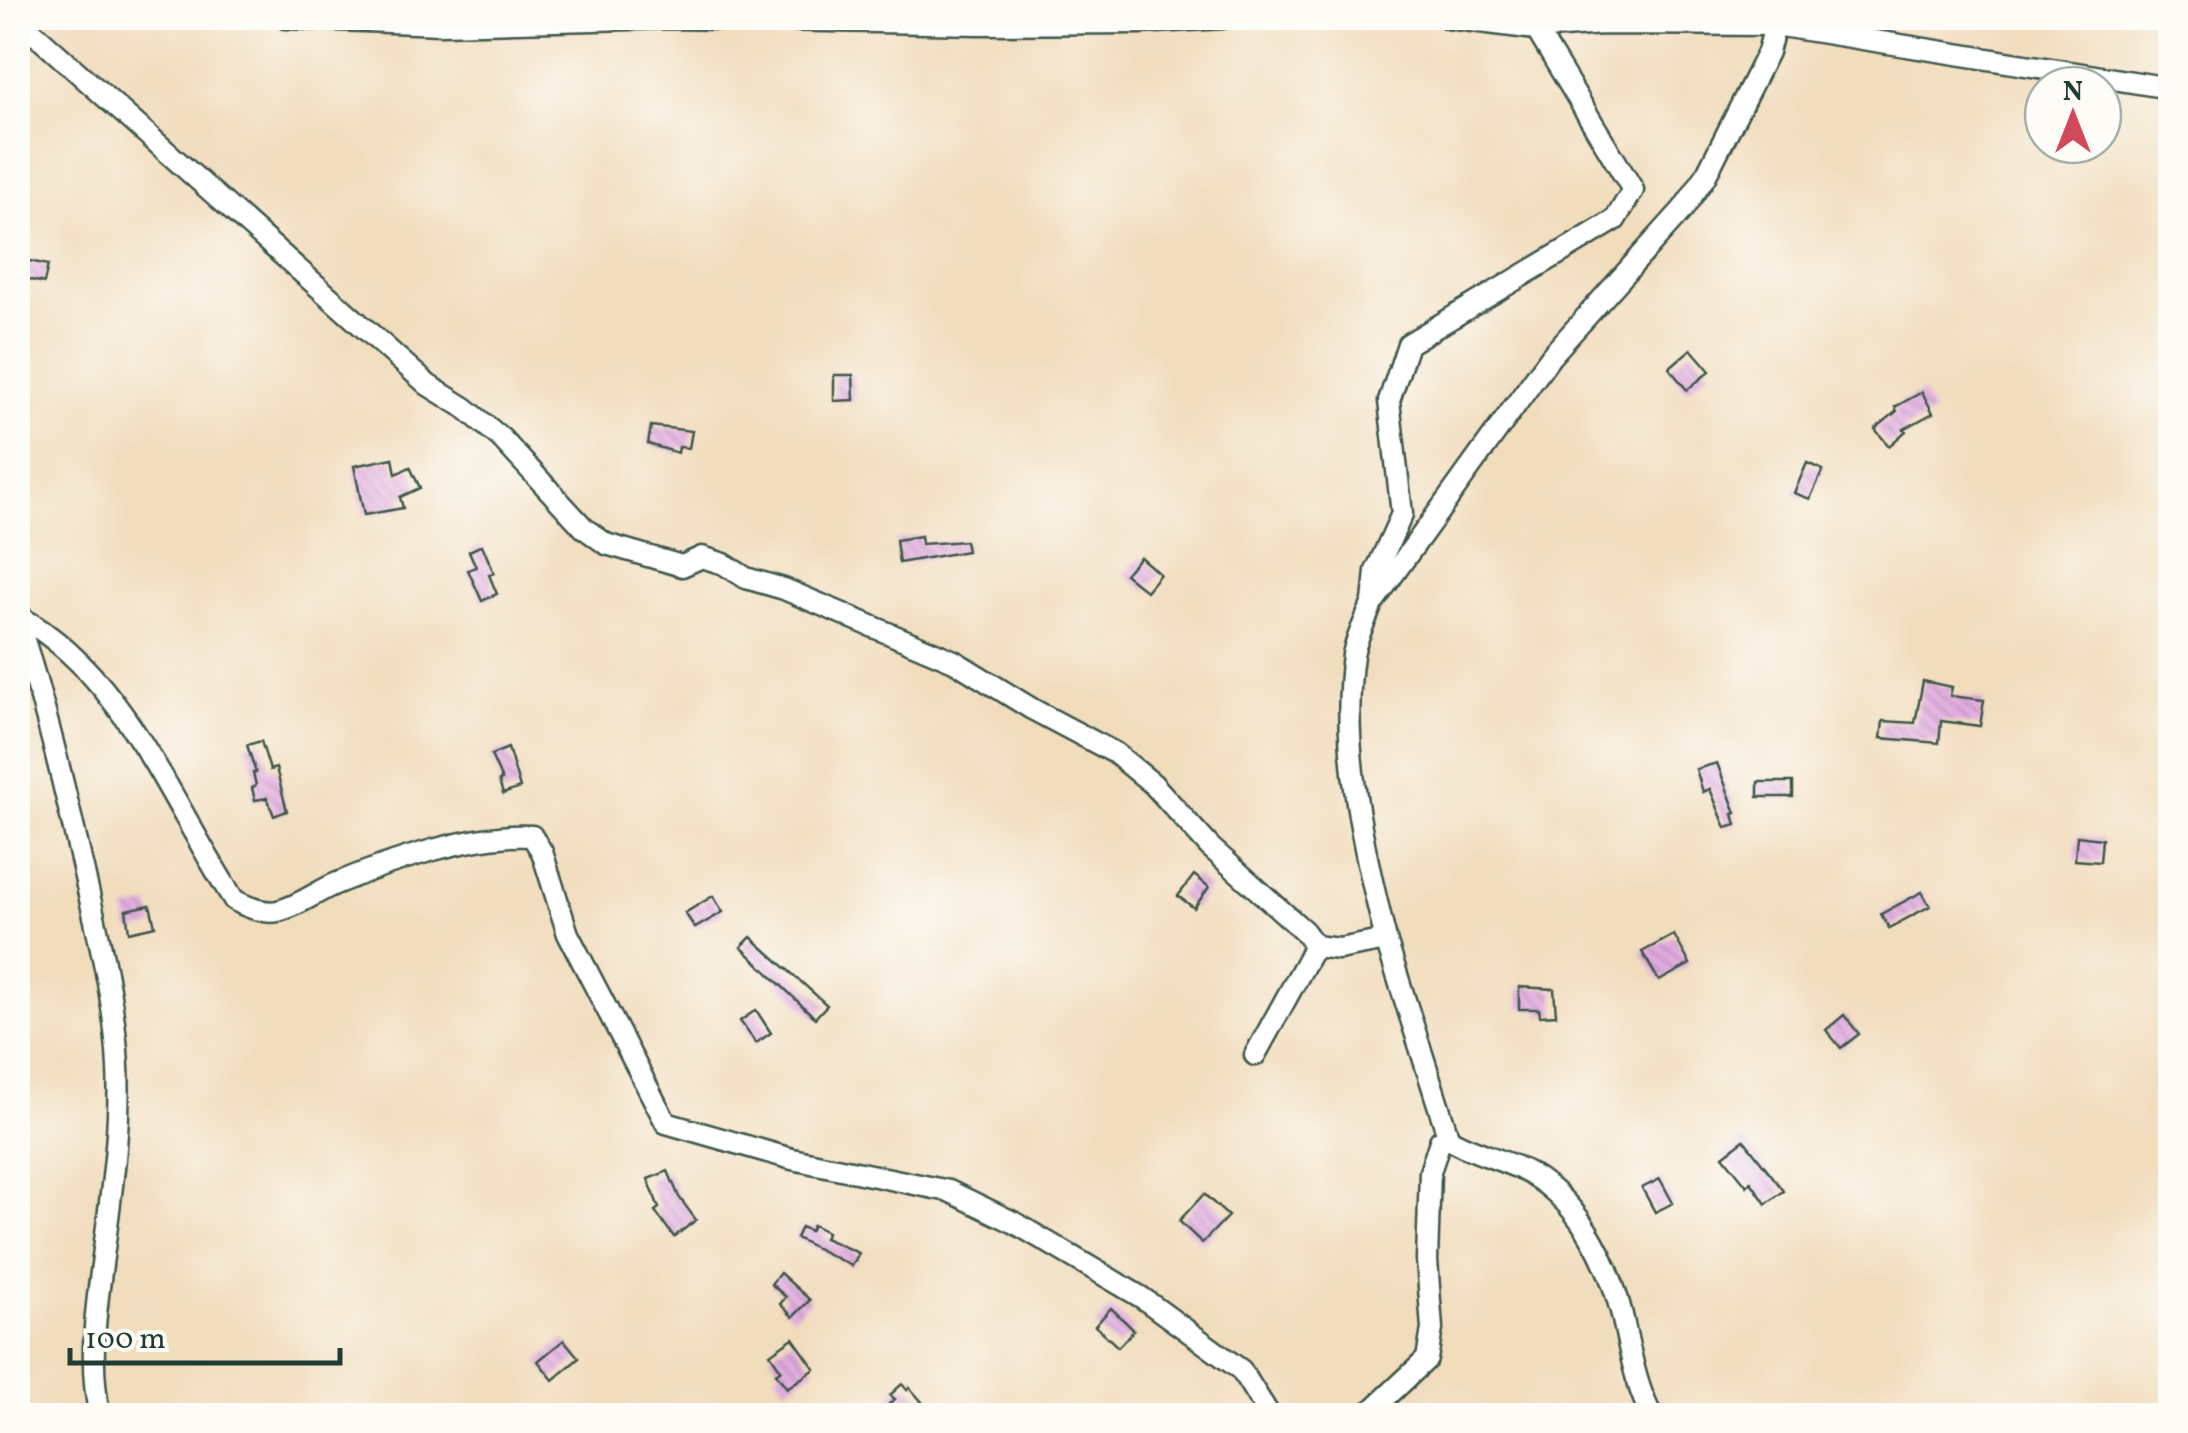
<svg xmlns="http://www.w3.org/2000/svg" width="2188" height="1433" font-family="Vollkorn,serif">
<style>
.building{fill:url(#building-back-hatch)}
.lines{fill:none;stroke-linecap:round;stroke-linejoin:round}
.minor-casing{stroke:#3e5548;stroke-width:25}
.minor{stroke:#fff;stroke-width:20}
</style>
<defs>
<pattern id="building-back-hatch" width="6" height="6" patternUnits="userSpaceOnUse" patternTransform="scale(2.5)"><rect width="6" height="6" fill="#e2abe0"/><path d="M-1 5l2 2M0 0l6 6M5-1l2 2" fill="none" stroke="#b78cb6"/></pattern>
</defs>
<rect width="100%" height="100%" fill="#fdfcf7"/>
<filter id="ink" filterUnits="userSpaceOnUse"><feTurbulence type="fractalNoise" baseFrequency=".01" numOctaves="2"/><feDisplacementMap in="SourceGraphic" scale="20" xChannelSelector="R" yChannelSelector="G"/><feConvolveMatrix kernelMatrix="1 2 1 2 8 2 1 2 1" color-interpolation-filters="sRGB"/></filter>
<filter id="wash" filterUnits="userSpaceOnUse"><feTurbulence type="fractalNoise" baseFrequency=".0048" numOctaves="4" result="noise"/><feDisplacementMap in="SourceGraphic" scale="40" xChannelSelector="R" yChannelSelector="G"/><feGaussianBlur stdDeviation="2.25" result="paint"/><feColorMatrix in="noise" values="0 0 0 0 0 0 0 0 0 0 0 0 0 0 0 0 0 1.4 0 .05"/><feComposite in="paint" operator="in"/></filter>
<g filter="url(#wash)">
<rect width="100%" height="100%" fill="#f1dcbc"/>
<g id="blocks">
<g class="building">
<polygon points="20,259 48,265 44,283 18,277"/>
<polygon points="1691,349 1710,371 1687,390 1669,368"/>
<polygon points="834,375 853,375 854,400 834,401"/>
<polygon points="1922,392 1933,413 1904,429 1906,431 1889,446 1875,429 1897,411 1895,407"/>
<polygon points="651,426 692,431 689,448 679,447 678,453 648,444"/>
<polygon points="393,458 396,474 410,467 420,488 400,497 403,508 364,515 354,466"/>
<polygon points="1807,463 1823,470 1810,499 1794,493"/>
<polygon points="921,536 922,544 965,541 967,551 899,563 896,540"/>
<polygon points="482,545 494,573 489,575 497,594 482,601 468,570 476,567 469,551"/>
<polygon points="1140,557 1160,574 1146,591 1125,574"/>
<polygon points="1923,681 1952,687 1950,696 1984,700 1980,726 1941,721 1939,743 1881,738 1883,721 1915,723"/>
<polygon points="261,741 270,770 276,768 287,811 274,816 267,798 255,800 252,788 256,785 253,773 256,773 247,745"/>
<polygon points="508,748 520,788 503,794 499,781 502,780 491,755"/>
<polygon points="1717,763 1736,813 1733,814 1736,825 1726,828 1710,789 1703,792 1696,769"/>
<rect x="1758" y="782" width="35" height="15"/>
<polygon points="2077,836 2102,839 2100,862 2075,860"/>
<polygon points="1194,875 1209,887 1194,908 1178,896"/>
<polygon points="1922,892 1930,906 1889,928 1881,914"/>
<polygon points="713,896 723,912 695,928 685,913"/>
<polygon points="150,905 155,926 129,932 126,910"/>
<polygon points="1674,935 1690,964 1659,981 1642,952"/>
<polygon points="751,937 827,1005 815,1018 741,947"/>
<polygon points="1519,987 1554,989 1556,1015 1540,1016 1539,1009 1519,1009"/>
<polygon points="756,1010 771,1033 756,1043 740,1021"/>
<polygon points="1844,1015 1859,1034 1841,1048 1826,1030"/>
<polygon points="1744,1140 1784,1191 1766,1204 1751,1182 1747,1186 1723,1156"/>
<polygon points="668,1171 679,1197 696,1220 674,1237 655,1211 659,1208 648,1179"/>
<polygon points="1660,1179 1673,1203 1655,1212 1642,1188"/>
<polygon points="1204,1194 1228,1216 1202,1243 1179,1221"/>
<polygon points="813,1225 827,1232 824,1238 859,1253 852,1266 796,1238 801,1227 810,1231"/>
<polygon points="780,1273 810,1300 793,1317 780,1304 786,1297 771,1284"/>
<polygon points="1111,1308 1134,1330 1118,1347 1095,1326"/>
<polygon points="793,1338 815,1369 787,1388 776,1374 781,1370 770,1354"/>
<polygon points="564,1340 579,1358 553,1380 538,1361"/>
<polygon points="902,1384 907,1390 909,1387 922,1402 906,1416 899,1416 889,1404 895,1399 890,1395"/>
</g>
</g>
</g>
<g filter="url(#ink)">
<use href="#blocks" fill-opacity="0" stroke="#3e5548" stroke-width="2.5"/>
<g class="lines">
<g class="minor-casing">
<g id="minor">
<polyline points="286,18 441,24 671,18 978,24 1140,23 1223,18"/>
<polyline points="1448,18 1536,29 1603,24 1775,25 2170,88"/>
<path d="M18,19L428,385L465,408L501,438L584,528L606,544L682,566L702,557L724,564L746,578L784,589L954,661L1032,709L1115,753L1153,784L1210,847L1304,931L1315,946L1339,949L1386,940L1449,1139C1472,1152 1497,1158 1521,1169C1576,1196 1606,1255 1621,1311C1629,1344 1635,1386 1652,1416"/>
<polyline points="1373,602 1376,571 1402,514 1389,401 1408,344 1615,220 1633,190 1536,29"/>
<path d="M18,616C123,672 172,805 234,900C247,907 263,914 278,911C299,906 316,892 335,884C388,862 475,832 532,836L542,852L568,934L666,1123L792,1159L949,1191L1015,1223L1141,1297L1241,1370L1270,1416"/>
<path d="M18,621C44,701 63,782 82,864C97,930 115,999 118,1067C121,1130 111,1194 103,1257C96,1309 88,1363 100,1416"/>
<path d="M1386,940C1364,849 1340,750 1353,655C1356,638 1366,620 1372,604L1551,356L1683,209L1705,177L1768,52L1777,18"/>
<polyline points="1255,1055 1315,946"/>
<polyline points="1366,1416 1427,1359 1432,1329 1427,1260 1430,1172 1440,1141 1449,1139"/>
</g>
</g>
<use href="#minor" class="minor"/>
</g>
</g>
<rect width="2188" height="1433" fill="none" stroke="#fdfcf7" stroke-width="60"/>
<g transform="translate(2073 115)"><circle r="48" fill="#fdfcf7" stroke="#a4b0a9" stroke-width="2.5"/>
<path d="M0-8L18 38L0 25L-18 38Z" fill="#d1495b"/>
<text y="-15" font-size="28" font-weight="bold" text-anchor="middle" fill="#1f3d34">N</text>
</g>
<path d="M70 1348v15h270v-15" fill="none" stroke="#1f3d34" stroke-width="5"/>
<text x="85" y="1348" font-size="30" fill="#1f3d34" stroke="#fdfcf7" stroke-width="8" paint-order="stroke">100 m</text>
</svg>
